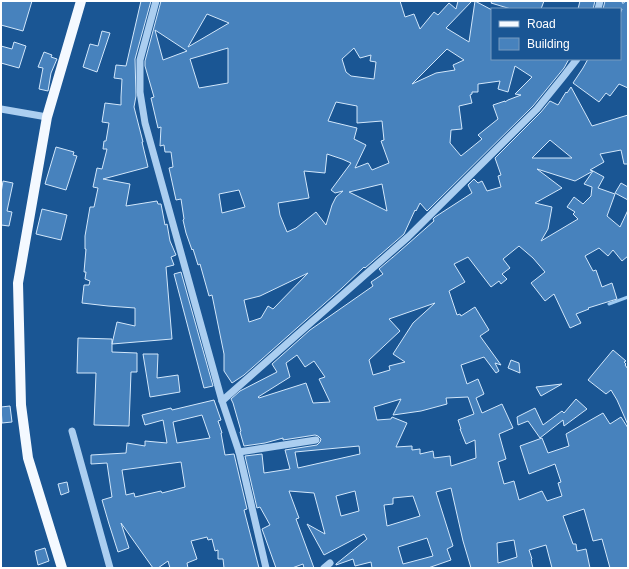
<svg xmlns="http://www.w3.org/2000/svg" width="629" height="569" font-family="Helvetica,sans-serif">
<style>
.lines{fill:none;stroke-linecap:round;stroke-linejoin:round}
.stream{stroke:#9ecaf2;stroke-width:3}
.building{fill:#4782bd;stroke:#d2e7fb;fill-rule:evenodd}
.minor{stroke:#abcef0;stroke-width:7}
.major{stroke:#f4f9ff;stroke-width:10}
</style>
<rect width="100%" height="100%" fill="#1a5694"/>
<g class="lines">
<polyline class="stream" points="609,304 628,297"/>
</g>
<g class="building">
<polygon points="1,1 32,1 23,31 1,25"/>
<polygon points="141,1 151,1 135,59 136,96 134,107 143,142 142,142 148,167 103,179 130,184 126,206 157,201 158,204 161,204 165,225 167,224 170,241 176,255 171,257 174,265 166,267 172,339 112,344 112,352 137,353 137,372 131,372 129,426 94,425 96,373 77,373 78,338 112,339 112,344 117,322 135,326 135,308 108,306 82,303 84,285 89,285 90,281 85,279 86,272 84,272 86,249 85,249 85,236 90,207 94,207 98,188 93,187 97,168 102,169 107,149 103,149 104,141 106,141 109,123 102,122 105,103 121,105 121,97 122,79 114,78 116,65 126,66"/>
<path d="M161,1H400L405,17L414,14L420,29L434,12L438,15L449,3L456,9L458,1H472L446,28L469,42L475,1L492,10V59H569L564,68L533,106L427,211L420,203L416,211L415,210L404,234L365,268L364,267L342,288L244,375L232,383L224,371V354L212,295L209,296L200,264L198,265L193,249L192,250L186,233L183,220L184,219L181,199L176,200L169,168L173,167L171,152H165L164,145L160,146L161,127L158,128L151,98L154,97L145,66V61ZM207,14L229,23L188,47ZM155,30L184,49L187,51L163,60ZM228,48V83L199,88L190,59ZM354,48L360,58L371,55L370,61L376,62L374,79L351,76L346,72L342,59ZM447,49L464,60L453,65L455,70L436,73L412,84ZM515,66L532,77L515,94L521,95L508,100L505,102V101L493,105L498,119L478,135L482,139L461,156L450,143L451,130L462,129L459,106L472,103L470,95L472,94V92H478V84L500,81L498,89L508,92ZM336,102L357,106V123L382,121L384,140L381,141L389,163L372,170L368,163L355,168L366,145L354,139L357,128L328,121ZM327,154L342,159L351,163L331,190L335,193L343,191L336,197L332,205L326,225L316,212L296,228L287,232L280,215L278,203L309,198L304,171L325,173ZM382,184L387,211L349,192ZM239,190L245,207L222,213L219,194ZM308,273L273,309L268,306L261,318L249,322L244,300L260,296Z"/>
<polygon points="492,1 544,1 541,9 511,9 491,3"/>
<polygon points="580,1 595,1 593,9 578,9"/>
<polygon points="605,1 623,1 622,3 624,3 625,1 628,1 628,88 619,84 610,96 606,93 599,102 573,83 583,68 588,59 620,59 620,14 622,9 603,9"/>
<polygon points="102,31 110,33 97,72 83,67 90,44 98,46"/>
<polygon points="14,42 26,46 19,68 1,63 1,46 12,49"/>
<polygon points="44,52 52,55 51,57 57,59 51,73 48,91 39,89 43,68 38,67"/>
<path d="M571,87L592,126L628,115V164H624L621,150L600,154L604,162L590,170L593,171L575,181L537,169L562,188L535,203L552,207L548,229L541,241L578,219L573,214L575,212L567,207L574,197L583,204L591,196L592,187L584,184L593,171L604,177L598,188L615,194L607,216L620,227L628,210V256L622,261L613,250L608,256L599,248L585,256L593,271L596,270L602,287L612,283L617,299L588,308L589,309L576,314L581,323L570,328L554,294L545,301L531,283L545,272L533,258L519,246L503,259L510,268L502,274L507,279L501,284L499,281L491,287L468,257L454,264L465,282L449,291L457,315L460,314L461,316L475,307L489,330L480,336L501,365L495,363L499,371L496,373L484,357L461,365L467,384L478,379L484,394L476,398L482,413L502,404L513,428L499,434L506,459L498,462L504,484L514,481L519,500L542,491L547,501L562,496L558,483L561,482L555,464L529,474L520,446L542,438L548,453L569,446L566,434L603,413L610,424L621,417L628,428V568H610L602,539L593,541L584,509L563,516L573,544H576L577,551L586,549L590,568H552L546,545L529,550L532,559L531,560L533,568H471L463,541L451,488L436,492L453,546L447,549L451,560L428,568H372L371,562L355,566L353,559L336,565V564L367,539L364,534L324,555L307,524L325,534L314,493L289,491L299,518L296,519L314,568H304L303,564L292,568H276L262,529L270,525L260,507L257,508L245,456L262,454L264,473L290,469L285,450L317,445L320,442L321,439L318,436L315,435L283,440V438L265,443L244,446L240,432L241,431L233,403L231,399L240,391L277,372L272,364L310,330L373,286L371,282L383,274L379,269L393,257L392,258L434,221L433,219L435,217L472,193L468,185L474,179L478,183L482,181L487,191L501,187L498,176L501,175L495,158L541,112L550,101L558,105L566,92L567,93ZM550,140L572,158H532ZM435,303L413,323L393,354L405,362L389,366L390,370L373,375L369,360L400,331L389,319ZM297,355L305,367L314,361L325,377L319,379L330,402L313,403L306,383L259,398L258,397L290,377L286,363ZM468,397L474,414L458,420L461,429H460L466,444L475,440L476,458L451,466L450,456L434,458L433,451L420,454V449L412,450V446L396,447L407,423L392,417L391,419L377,420L374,407L401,399L393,415L421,411L447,404L446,398ZM359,446L360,454L298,468L295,452ZM355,491L359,511L341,516L336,496ZM413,496L420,516L387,526L384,505L393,504V498ZM427,538L433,556L403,564L398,547ZM514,540L517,557L498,563L497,543Z"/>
<polygon points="56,147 74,152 73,155 77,156 66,190 45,184"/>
<polygon points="3,181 13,183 7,211 12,212 9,226 1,225 1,193"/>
<polygon points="621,183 628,187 628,200 615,193"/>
<polygon points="42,209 67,215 61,240 36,234"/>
<polygon points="181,272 213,386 204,388 174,274"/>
<polygon points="613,350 626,361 624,362 626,364 625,365 628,369 628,425 617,400 611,390 606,394 588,380"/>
<polygon points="143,354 158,354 157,378 178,375 180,392 150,397"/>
<polygon points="511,360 519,363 520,373 508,368"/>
<polygon points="562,384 541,396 536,387"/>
<polygon points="576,399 587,409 564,426 563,420 540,438 528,421 518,425 517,417 535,408 543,425 562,411 564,413"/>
<path d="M214,400L221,420L218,421L222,433H221L225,455L234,454L247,509L244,510L259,568H224L223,559H218V550L215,551L212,539L208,540L207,537L191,541L197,559L187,563L188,568H170L168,561L158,568H153L121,523L129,548L118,552L109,524L102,500L112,497L107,463L91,464V455L126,453L127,443L145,446V441L167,443L163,420L145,425L142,415L171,408L172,410ZM202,415L210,438L177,443L173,422ZM181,462L185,487L162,493L161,491L135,497L134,493L126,495L122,470Z"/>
<polygon points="10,406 12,422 2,423 1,407"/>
<polygon points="67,482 69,492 61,495 58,484"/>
<polygon points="45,548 49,561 38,565 35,551"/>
</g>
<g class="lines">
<g class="minor">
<polyline points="156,1 140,60 140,92 145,123 222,401 239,452 266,568"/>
<polyline points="598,9 600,1"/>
<polyline points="1,109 47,117"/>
<polyline points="222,401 408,237 537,109 563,77 577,59"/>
<polyline points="72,431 110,568"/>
<polyline points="239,452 316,440"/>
<polyline points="324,568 330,563"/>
</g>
<polyline class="major" points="62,568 28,458 21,405 18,283 47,117 81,1"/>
</g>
<rect width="629" height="569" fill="none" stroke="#ffffff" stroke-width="4"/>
<rect x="491" y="8" width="130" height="52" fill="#1a5694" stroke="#769abf"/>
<rect x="499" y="21" width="20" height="6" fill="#f4f9ff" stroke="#769abf"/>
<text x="527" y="28" font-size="12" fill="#ffffff">Road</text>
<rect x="499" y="38" width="20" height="12" fill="#4782bd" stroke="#769abf"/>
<text x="527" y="48" font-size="12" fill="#ffffff">Building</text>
</svg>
